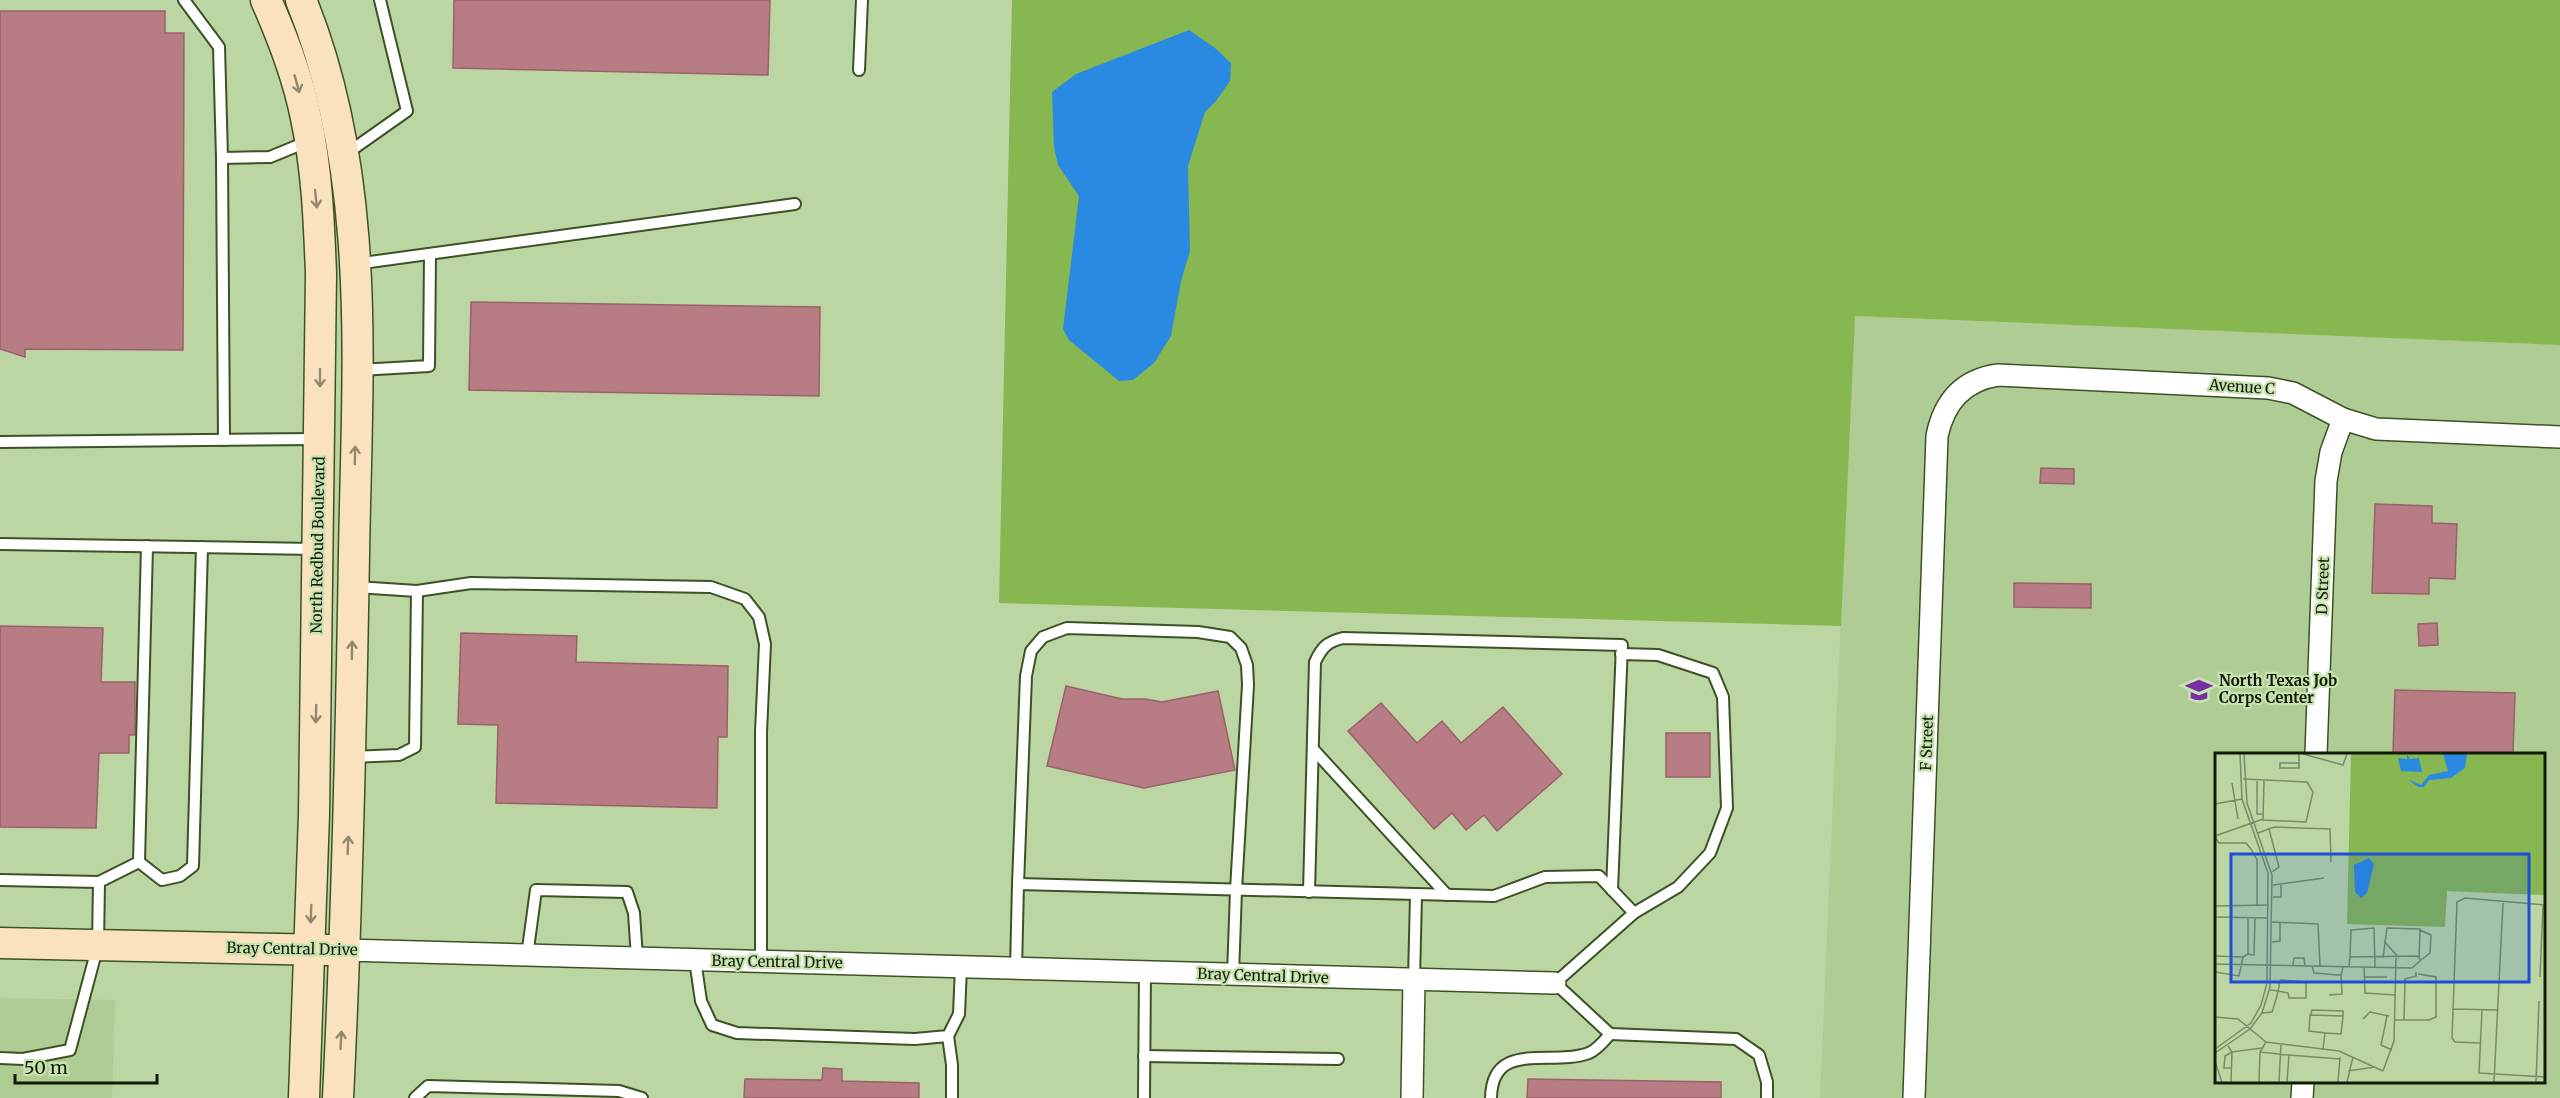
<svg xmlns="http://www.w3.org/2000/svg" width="2560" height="1098" font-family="Merriweather,serif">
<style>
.built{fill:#aecc93;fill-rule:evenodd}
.green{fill:#86b751}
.water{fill:#2a8ae1}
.building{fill:#b77c84;stroke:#9a6169;stroke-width:1.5}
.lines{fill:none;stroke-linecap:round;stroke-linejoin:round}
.lane-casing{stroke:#3c5225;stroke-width:14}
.street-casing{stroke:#3c5225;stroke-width:24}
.secondary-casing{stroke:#3c5225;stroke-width:33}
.lane{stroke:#fff;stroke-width:10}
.street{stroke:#fff;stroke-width:21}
.secondary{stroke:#fae2be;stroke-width:30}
.oneway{stroke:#92886c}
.labels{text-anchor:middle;stroke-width:4.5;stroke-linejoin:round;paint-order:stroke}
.street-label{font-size:15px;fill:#121b08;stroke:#c8e3b0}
.poi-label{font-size:15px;font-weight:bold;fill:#121b08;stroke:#c8e3b0;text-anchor:start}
.inset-road{fill:none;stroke:#778b65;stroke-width:1.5}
.view{fill:#1d4ed8;fill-opacity:0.15;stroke:#1d4ed8;stroke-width:3}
.inset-edge{fill:none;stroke:#121b08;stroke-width:3}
</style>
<rect width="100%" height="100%" fill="#bbd6a3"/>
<g class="built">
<path d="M1854,316L2560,345V1098H1820ZM2216,754H2544V1082H2216Z"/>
<polygon points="0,998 115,1000 112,1098 0,1098"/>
</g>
<polygon class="green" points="1012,0 2560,0 2560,345 1855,316 1841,626 999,603"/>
<polygon class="water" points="1189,30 1215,48 1231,63 1230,81 1216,101 1205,112 1188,166 1190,251 1181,281 1171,336 1154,363 1133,380 1119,381 1069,340 1063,329 1079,196 1058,165 1054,147 1052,92 1076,74"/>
<g class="building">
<polygon points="454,0 770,0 768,75 453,68"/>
<polygon points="0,11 165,11 165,33 184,33 183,350 25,349 25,357 0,349"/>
<polygon points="471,302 820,307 819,396 469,390"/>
<polygon points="2041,468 2074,469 2074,484 2040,483"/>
<polygon points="2375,504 2432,506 2432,523 2457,524 2455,579 2429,578 2429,594 2372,593"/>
<polygon points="2014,583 2091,584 2091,608 2014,607"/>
<polygon points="2437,623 2438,645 2419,646 2418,624"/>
<polygon points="0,626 103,628 101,682 135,682 135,735 129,735 129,753 99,753 96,828 0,827"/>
<polygon points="461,633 577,636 576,662 728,666 727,737 718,737 717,808 496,803 498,725 458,724"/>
<polygon points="1066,686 1122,699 1145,699 1162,702 1218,691 1235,770 1144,788 1047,766"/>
<polygon points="2395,690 2515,693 2513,754 2393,754"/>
<polygon points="1381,703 1417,743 1442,721 1461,743 1503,707 1562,774 1497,831 1484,815 1466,830 1452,813 1434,829 1348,731"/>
<rect x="1666" y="733" width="44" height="44"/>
<polygon points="823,1068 842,1069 842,1081 919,1083 919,1098 744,1098 745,1079 822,1080"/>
<polygon points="1528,1079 1721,1082 1721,1098 1527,1098"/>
</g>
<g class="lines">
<g class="lane-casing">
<g id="lane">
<polyline points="184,0 219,47 222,158 224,440"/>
<polyline points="859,70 862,0"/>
<polyline points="346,154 407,111 380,0"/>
<polyline points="222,158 270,157 309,141"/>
<polyline points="355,264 795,204"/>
<polyline points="359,370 429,366 430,254"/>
<polyline points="0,442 317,439"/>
<polyline points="0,544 315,549"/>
<polyline points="356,587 417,591 471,583 711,587 745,599 759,617 765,644 761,732 761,960"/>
<polyline points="1621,654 1658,655 1713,673 1723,697 1727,808 1710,853 1678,887 1634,913"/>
<polyline points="1313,749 1447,895"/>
<polyline points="351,757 399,755 415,747 417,591"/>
<polyline points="139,862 162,880 180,876 193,866 202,547"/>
<polyline points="0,880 99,882"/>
<polyline points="1018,884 1026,676 1031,651 1043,637 1067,628 1198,632 1230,637 1241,648 1247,665 1248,685 1236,890 1233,975"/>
<path d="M1309,892L1315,662C1322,647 1327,642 1343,638L1622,645L1612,890"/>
<polyline points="527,956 536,890 627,892 634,913 637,958"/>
<polyline points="695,960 701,1001 712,1025 737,1033 915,1039 948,1036 959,1014 961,967"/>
<path d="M1016,969L1018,884L1494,896L1545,877L1599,876L1634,913L1555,983L1610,1034C1604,1041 1598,1049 1589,1053C1552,1067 1492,1039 1491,1098"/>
<polyline points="1414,980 1416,895"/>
<polyline points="1610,1034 1736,1039 1759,1055 1767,1082 1767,1098"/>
<polyline points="948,1036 952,1065 952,1098"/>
<polyline points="1144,1056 1338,1059"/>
<polyline points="0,1058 23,1059 70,1050 98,945 99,882 139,862 147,546"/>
<polyline points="415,1098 428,1086 619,1091 642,1098"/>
<polyline points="1144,1098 1145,972"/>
</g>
</g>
<g class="street-casing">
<g id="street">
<polyline points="2316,754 2326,481 2331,452 2343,419"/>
<polyline points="345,950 1555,983"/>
<polyline points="1412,1098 1414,980"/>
<path d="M1914,1098L1937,436C1944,402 1963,380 1998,375L2268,388L2293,393L2343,419L2376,429L2560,437"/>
<polyline points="2302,1098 2303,1082"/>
</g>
</g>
<g class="secondary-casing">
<g id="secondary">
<path d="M266,0C283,38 298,77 306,118C317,169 319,222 321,274L314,814L304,1098"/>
<path d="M301,0C373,176 357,368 354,554C351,735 347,917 338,1098"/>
<polyline points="0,943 330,950"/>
</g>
</g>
<use href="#lane" class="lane"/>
<use href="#street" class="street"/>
<use href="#secondary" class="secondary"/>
</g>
<defs><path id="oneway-shaft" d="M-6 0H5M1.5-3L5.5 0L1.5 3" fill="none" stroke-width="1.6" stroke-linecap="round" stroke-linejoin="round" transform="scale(1.5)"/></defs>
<g class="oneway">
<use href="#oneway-shaft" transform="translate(297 84) rotate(74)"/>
<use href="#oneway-shaft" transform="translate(316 199) rotate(84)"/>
<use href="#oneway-shaft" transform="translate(320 378) rotate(90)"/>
<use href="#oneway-shaft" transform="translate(355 455) rotate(-89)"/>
<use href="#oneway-shaft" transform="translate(352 650) rotate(-89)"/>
<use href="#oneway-shaft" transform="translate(316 714) rotate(91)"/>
<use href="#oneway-shaft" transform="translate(348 845) rotate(-88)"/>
<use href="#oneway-shaft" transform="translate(311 914) rotate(92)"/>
<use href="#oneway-shaft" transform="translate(341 1040) rotate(-87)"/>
</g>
<defs>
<g id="school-bare" transform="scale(2.07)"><path d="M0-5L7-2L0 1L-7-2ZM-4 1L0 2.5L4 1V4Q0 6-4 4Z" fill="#782fa1" stroke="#c8e3b0" stroke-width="2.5" paint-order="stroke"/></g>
</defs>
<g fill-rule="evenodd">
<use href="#school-bare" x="2199" y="690"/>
</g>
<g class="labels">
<g class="street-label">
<text transform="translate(2242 387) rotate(4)" y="5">Avenue C</text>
<text transform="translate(318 545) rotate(-89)" y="5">North Redbud Boulevard</text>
<text transform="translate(2323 586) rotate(-88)" y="5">D Street</text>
<text transform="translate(1927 743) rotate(-88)" y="5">F Street</text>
<text transform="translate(292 949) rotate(1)" y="5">Bray Central Drive</text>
<text transform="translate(777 962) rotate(1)" y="5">Bray Central Drive</text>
<text transform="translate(1263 976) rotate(2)" y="5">Bray Central Drive</text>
</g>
<g class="poi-label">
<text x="2219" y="686">North Texas Job<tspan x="2219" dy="17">Corps Center</tspan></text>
</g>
</g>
<g transform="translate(2215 753)">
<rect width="330" height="330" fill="#bbd6a3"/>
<path d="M136,1H330V142L232,138L230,174L132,171Z" fill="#86b751"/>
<path d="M192,1L195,6L204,5L207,19L186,18L183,5L192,6ZM228,1H252L250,15L236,25L214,27L209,34H203L193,26L206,32L214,22L233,18ZM154,105L159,111L152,140L146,145L140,139L139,112Z" fill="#2a8ae1"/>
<path class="inset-road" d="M88,1L128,12L132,1M84,10H65V15H84V1M28,26L92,29L98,39L91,69L48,67L49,28M42,28V61H48M17,30L23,66M0,51L27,46M54,76L64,114L57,119M43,80L59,74L115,76L116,109M0,83L48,66M0,84L4,90H31L36,96L42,107V152M58,132L109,125M58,144H66V131M0,153L54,152M0,164L53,165M57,169L103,171L105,213M205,177L216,182L215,200L206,207M169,188L184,205M57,189L65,188V170M33,201L39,202L40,165M0,203L28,204M135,204L136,177L159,175L160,214M168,205L172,175L205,176L204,205M0,211L197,215M78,212L79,205H89L90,213M97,213L99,220L123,222H126L128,214M134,214L135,204L202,203L206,207L197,215M149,214L150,240L180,242M0,219L24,223L28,204L33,201V165M149,224H172M325,224L328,153M114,242L127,241L126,222M238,256L282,257M267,257L264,320L330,324M47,260L57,259L62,243L63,238L64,234V229L66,227L91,229V245H74L73,240L63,238L55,237M96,261L97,257L128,258V263M172,263L166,292L177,297M0,264L23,266L51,289L124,298L168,318M148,266L155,259L174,263M179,267H189L190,226L201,223V219M189,267H214L221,264V224L203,221M265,290L240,289L237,285L242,149L250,145L330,152M13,293L17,299L47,295M0,296L36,270L46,252L52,230L53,120L27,46L25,1M108,296L110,280L94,278L95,262L128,263L126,281L110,280M45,299L74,302L72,329M0,300L35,276L47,260L55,234L57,122L32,50L29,1M74,302L125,306M0,309L7,329M16,315H9L10,303L17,299M133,318L160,314M168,318L179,288L181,205M16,329L17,299M44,329L45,299L51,289M64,329L66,291M123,329L125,304M132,329L138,304M279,329L288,150M321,329L324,248"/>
<path class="view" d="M16,101H314V229H16Z"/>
<rect width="330" height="330" class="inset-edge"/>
</g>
<path d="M15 1074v9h142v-9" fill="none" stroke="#121b08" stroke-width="3"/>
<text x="24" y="1074" font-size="18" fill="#121b08" stroke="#c8e3b0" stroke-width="4.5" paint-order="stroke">50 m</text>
</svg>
